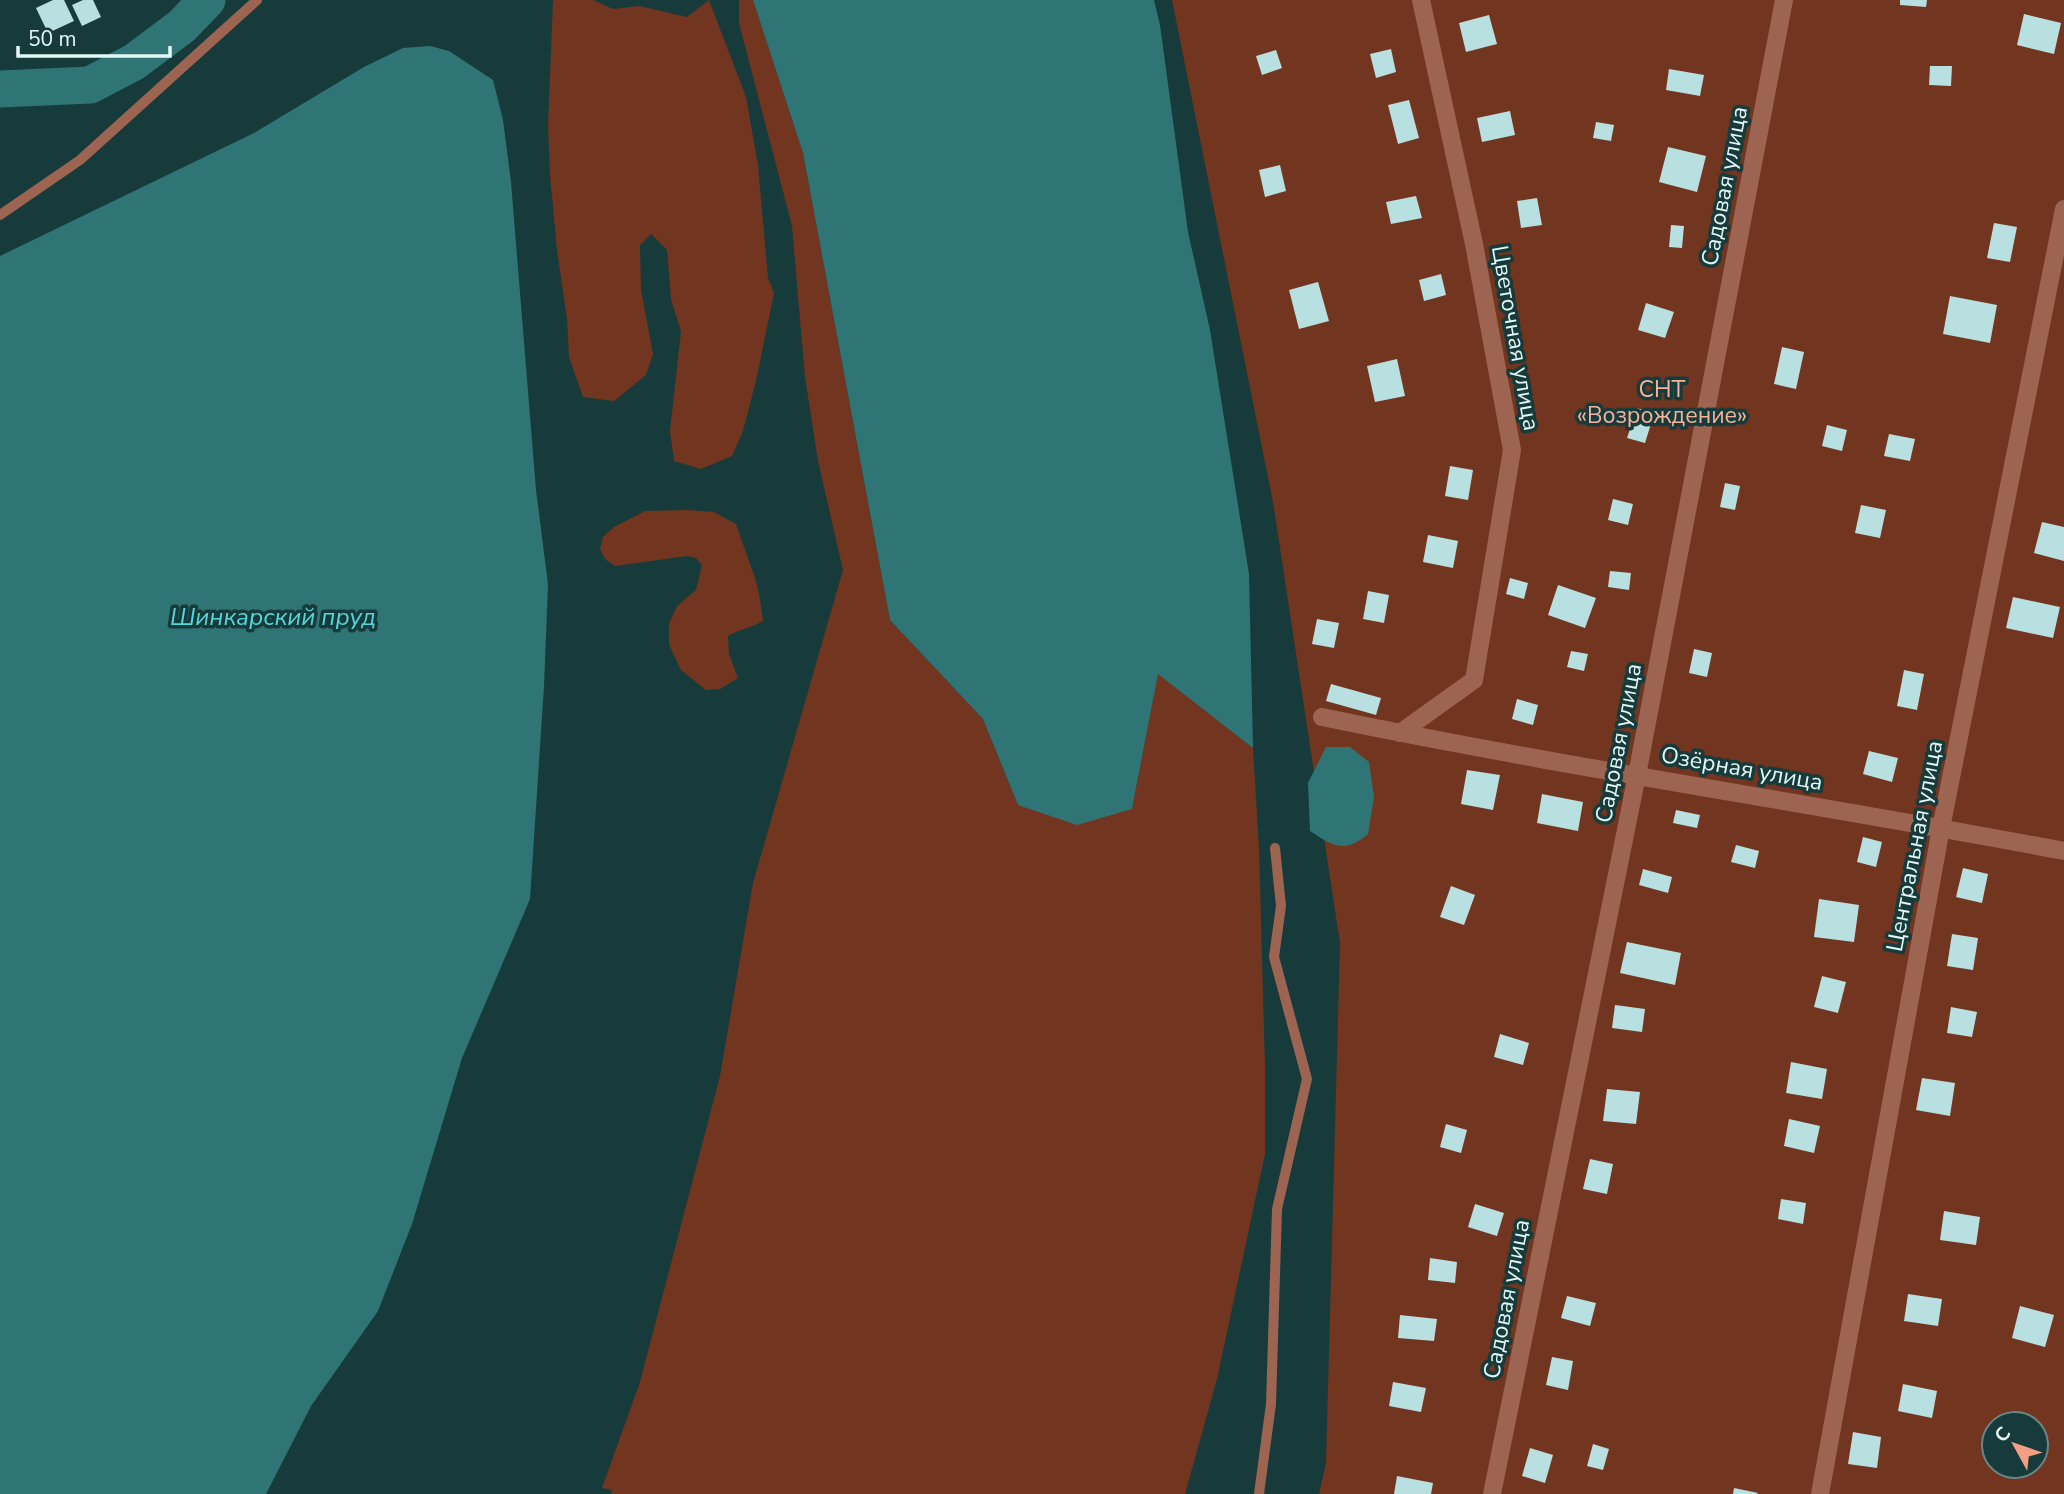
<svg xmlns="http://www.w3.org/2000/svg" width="2064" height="1494" font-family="'Nunito Sans',sans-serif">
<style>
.green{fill:#72351f;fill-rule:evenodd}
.water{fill:#307576}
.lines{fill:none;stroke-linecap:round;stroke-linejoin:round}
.river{stroke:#307576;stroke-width:37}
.building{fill:#b9e0e0}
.lane{stroke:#9c6451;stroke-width:10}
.street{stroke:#9c6451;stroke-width:18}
.labels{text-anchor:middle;stroke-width:7;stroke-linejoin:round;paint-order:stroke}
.street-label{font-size:23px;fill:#e3f7f7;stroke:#173b3b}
.park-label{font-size:23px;fill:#f6b29a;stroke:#173b3b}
.water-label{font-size:24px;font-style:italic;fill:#52d9db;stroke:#173b3b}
</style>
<rect width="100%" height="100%" fill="#173b3b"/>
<g class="green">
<polygon points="553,0 593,0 613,9 639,6 687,17 709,0 746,97 758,165 768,278 774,293 756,381 743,431 732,456 701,469 674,461 670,431 681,332 671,299 667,250 651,234 640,245 641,290 653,354 646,375 614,401 583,397 569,357 567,319 557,250 550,175 548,126"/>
<polygon points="739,0 753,0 803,153 890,620 983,719 1018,805 1132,809 1158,673 1253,748 1259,848 1265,1066 1265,1154 1217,1379 1185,1494 611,1494 612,1490 602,1488 640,1382 720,1076 753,883 843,570 818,461 805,377 792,226 739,23"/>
<path d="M1172,0H2064V1494H1319L1326,1463L1340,943L1273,502ZM1994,1424H2036V1466H1994Z"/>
<path d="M688,510L714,512L736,524L756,581L760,599L763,621C752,628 739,629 728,636L729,654L738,678L720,689L706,690L681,670L669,645V624L677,606L696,590L702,565L696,558L687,556L615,566L605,559L600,549L603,537L614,527L645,511Z"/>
</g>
<g class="water">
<polygon points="753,0 1154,0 1160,25 1188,232 1210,330 1249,574 1253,748 1158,674 1132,809 1077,825 1018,805 983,719 890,620 803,153"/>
<polygon points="430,46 449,51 493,80 503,120 511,182 536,490 548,584 544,686 530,899 462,1058 412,1224 378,1311 311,1406 266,1494 0,1494 0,256 254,133 364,67 403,48"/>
<path d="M1326,747H1350L1369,762L1374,797L1368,834C1344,854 1333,846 1310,831L1308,783Z"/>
</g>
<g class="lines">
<polyline class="river" points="0,89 90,85 134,62 182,26 207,0"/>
</g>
<g class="building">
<polygon points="53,0 64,0 74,21 48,33 36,8"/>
<polygon points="83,0 93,0 101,17 82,26 72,5"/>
<polygon points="1900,0 1927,0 1926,7 1900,5"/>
<polygon points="2024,14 2061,23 2054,54 2017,45"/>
<polygon points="1489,15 1497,44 1466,52 1459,23"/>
<polygon points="1391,49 1396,72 1376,78 1370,54"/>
<polygon points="1276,50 1282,68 1262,75 1256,56"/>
<polygon points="1930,66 1952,66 1951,86 1929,85"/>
<polygon points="1669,69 1704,75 1700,96 1666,90"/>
<polygon points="1409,100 1419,138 1398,144 1388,105"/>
<polygon points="1510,111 1515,135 1482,142 1477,118"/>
<polygon points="1596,122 1614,125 1611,141 1593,138"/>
<polygon points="1668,147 1706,156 1697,192 1659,182"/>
<polygon points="1280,165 1286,191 1265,197 1259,170"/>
<polygon points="1416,196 1422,218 1391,224 1386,202"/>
<polygon points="1537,198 1542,225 1521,228 1517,201"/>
<polygon points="1994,223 2017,227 2010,262 1987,258"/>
<polygon points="1671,225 1684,226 1682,248 1669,247"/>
<polygon points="1441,274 1446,295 1424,301 1419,280"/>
<polygon points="1318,282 1329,321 1299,329 1289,290"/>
<polygon points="1950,296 1997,305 1990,343 1943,334"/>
<polygon points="1646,303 1674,312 1665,338 1638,330"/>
<polygon points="1782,347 1804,352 1796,389 1774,384"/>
<polygon points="1397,359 1405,396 1375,402 1367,366"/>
<polygon points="1637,408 1654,414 1645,443 1627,438"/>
<polygon points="1827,425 1847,430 1842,451 1822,446"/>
<polygon points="1889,434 1915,439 1910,461 1884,456"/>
<polygon points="1450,466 1473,470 1468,500 1445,496"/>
<polygon points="1725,483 1740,486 1735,510 1720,507"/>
<polygon points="1613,499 1633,504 1628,525 1608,520"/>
<polygon points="1861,505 1886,510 1880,538 1855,533"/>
<polygon points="2042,522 2064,527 2064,561 2034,553"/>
<polygon points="1428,535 1458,541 1453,568 1423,562"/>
<polygon points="1610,571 1631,573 1629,590 1608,587"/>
<polygon points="1510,578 1528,583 1524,599 1506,594"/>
<polygon points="1558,585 1596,598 1585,628 1548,615"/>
<polygon points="1368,591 1389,595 1384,623 1363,619"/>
<polygon points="2013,597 2060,607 2053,638 2006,628"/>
<polygon points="1317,619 1339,623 1334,648 1312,644"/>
<polygon points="1694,649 1712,653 1707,677 1689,673"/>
<polygon points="1571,651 1588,654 1584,671 1567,667"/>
<polygon points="1904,670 1924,674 1917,710 1897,706"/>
<polygon points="1331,684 1381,698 1376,715 1326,701"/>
<polygon points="1517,699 1538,705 1533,725 1512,719"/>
<polygon points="1869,751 1898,758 1892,782 1863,774"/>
<polygon points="1467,770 1500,775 1493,810 1461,804"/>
<polygon points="1542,794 1583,802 1578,831 1537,823"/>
<polygon points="1676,810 1700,815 1697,828 1673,823"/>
<polygon points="1863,837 1882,842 1876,867 1857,862"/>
<polygon points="1736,845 1759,851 1755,868 1731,862"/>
<polygon points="1963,868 1988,874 1982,903 1956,897"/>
<polygon points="1643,869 1672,877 1668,893 1639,885"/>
<polygon points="1451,886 1475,895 1464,925 1440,917"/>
<polygon points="1819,899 1859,905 1854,942 1814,937"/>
<polygon points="1952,934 1978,938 1973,970 1947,966"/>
<polygon points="1627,942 1681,953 1675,985 1620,973"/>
<polygon points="1822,976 1846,982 1838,1013 1814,1007"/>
<polygon points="1615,1005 1645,1009 1642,1032 1612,1028"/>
<polygon points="1951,1007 1977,1012 1972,1037 1947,1033"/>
<polygon points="1500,1034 1529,1043 1523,1065 1494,1057"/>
<polygon points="1791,1062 1827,1069 1822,1099 1786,1093"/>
<polygon points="1922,1078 1955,1083 1950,1116 1916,1110"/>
<polygon points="1607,1089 1640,1092 1636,1124 1603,1121"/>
<polygon points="1789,1119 1820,1126 1814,1153 1784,1146"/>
<polygon points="1446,1124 1467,1130 1461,1153 1440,1147"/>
<polygon points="1590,1159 1613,1164 1607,1194 1583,1189"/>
<polygon points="1781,1199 1806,1203 1803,1224 1778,1219"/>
<polygon points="1475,1204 1504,1213 1497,1236 1468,1227"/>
<polygon points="1944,1211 1980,1217 1976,1245 1940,1240"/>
<polygon points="1430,1258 1457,1262 1455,1283 1428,1280"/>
<polygon points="1908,1294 1942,1299 1938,1326 1904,1321"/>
<polygon points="1567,1296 1596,1303 1590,1326 1561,1318"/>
<polygon points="2020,1306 2054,1315 2045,1347 2012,1338"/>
<polygon points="1400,1315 1437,1319 1434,1341 1398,1338"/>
<polygon points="1552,1357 1573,1361 1568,1390 1546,1385"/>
<polygon points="1393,1382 1426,1388 1421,1412 1389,1406"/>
<polygon points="1903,1384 1937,1391 1932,1418 1898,1411"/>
<polygon points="1853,1432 1881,1437 1877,1468 1848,1464"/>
<polygon points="1593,1444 1609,1449 1603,1470 1587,1466"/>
<polygon points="1530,1448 1553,1455 1545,1483 1522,1476"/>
<polygon points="1397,1476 1433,1483 1431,1494 1394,1494"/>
<polygon points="1734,1488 1758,1493 1757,1494 1733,1494"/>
</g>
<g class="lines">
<g class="lane">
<polyline points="0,215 80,160 257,0"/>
<polyline points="1259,1494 1271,1404 1277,1209 1307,1079 1274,957 1281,906 1275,848"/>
</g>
<g class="street">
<path d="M1322,717C1568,768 1817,804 2064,851"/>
<polyline points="1400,733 1474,680 1512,450 1474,244 1421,0"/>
<polyline points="1492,1494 1637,775 1784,0"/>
<polyline points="1820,1494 1941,828 2064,209"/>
</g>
</g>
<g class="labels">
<g class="street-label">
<text transform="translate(1724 186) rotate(-79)" y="8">Садовая улица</text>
<text transform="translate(1516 338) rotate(80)" y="8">Цветочная улица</text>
<text transform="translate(1618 743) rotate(-79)" y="8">Садовая улица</text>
<text transform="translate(1742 768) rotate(10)" y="8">Озёрная улица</text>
<text transform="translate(1914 846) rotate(-79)" y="8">Центральная улица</text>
<text transform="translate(1506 1299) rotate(-79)" y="8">Садовая улица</text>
</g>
<g class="park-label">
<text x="1662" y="397">СНТ<tspan x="1662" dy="26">«Возрождение»</tspan></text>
</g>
<g class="water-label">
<text x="273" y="625">Шинкарский пруд</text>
</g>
</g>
<g transform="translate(2015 1445) rotate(310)"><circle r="33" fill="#173b3b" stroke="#698686" stroke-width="2"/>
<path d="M0-5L12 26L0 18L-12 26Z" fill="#f39f83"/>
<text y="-10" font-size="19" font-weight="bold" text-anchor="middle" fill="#e3f7f7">С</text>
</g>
<path d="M18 46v10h152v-10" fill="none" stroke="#e3f7f7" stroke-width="3.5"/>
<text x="28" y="46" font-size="21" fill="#e3f7f7" stroke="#173b3b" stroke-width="5" paint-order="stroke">50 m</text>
</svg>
